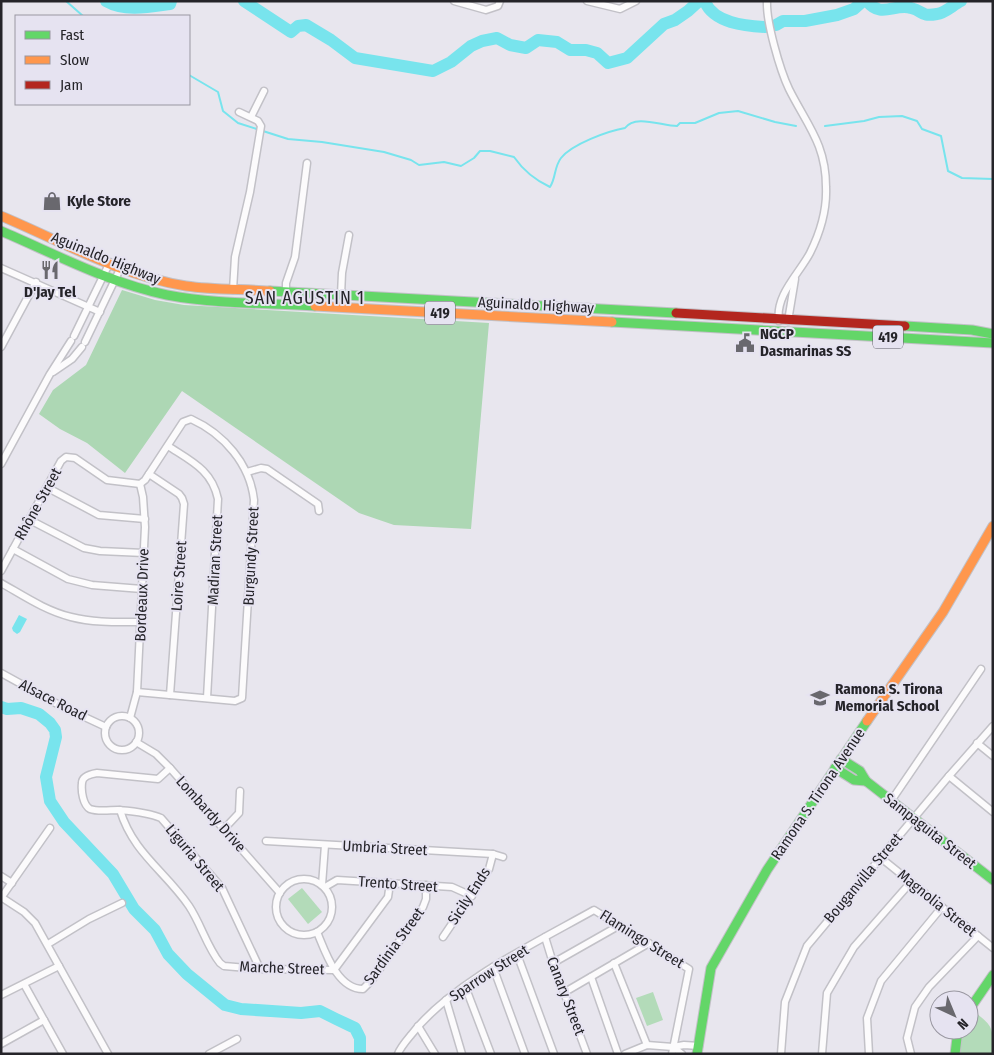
<svg xmlns="http://www.w3.org/2000/svg" width="994" height="1055" font-family="'Fira Sans Condensed',sans-serif">
<style>
.green{fill:#b3dbb9}
.forest{fill:#add7b4}
.water{fill:#78e4ed}
.lines{fill:none;stroke-linecap:round;stroke-linejoin:round}
.stream{stroke:#78e4ed;stroke-width:2}
.river{stroke:#78e4ed;stroke-width:12}
.street-casing{stroke:#c2c1c7;stroke-width:9}
.fast-casing{stroke:#c2c1c7;stroke-width:11}
.slow-casing{stroke:#c2c1c7;stroke-width:11}
.jam-casing{stroke:#c2c1c7;stroke-width:11}
.street{stroke:#fcfbfc;stroke-width:6}
.fast{stroke:#63d668;stroke-width:9}
.slow{stroke:#ff974d;stroke-width:9}
.jam{stroke:#b3261e;stroke-width:9}
.labels{text-anchor:middle;stroke-width:4;stroke-linejoin:round;paint-order:stroke}
.shield{fill:#e6e3f1;stroke:#5f5d65;stroke-width:1}
.shield-label{font-size:14px;font-weight:bold;fill:#252429}
.poi-label{font-size:15px;font-weight:bold;fill:#252429;stroke:#e6e3f1;text-anchor:start}
.street-label{font-size:15px;fill:#252429;stroke:#e6e3f1}
.quarter-label{font-size:18px;letter-spacing:1px;fill:#252429;stroke:#e6e3f1}
</style>
<rect width="100%" height="100%" fill="#e8e6ee"/>
<g class="green">
<polygon points="302,888 322,912 308,924 288,899"/>
<polygon points="653,992 663,1020 647,1026 636,998"/>
<path d="M970,1008C993,1027 993,1024 993,1054H955L958,1030H969Z"/>
</g>
<polygon class="forest" points="122,290 155,300 184,305 489,323 471,529 394,525 359,513 182,391 125,473 87,443 60,429 39,414 53,390 86,365"/>
<polygon class="water" points="19,615 27,619 20,632 17,634 13,631 12,628"/>
<g class="lines">
<g class="stream">
<polyline points="66,1 83,16"/>
<path d="M189,75L218,92L223,111L238,123L288,139L322,142L384,152L411,160L419,165L444,162L461,166L474,158L480,151H490L514,157C523,170 535,180 550,187C556,178 554,167 561,158C572,144 608,131 625,128C635,114 662,126 677,126L680,123H695L719,113L738,111L775,122L796,126"/>
<polyline points="825,126 864,121 879,117 902,116 917,121 922,129 941,136 948,171 962,178 993,179"/>
</g>
<g class="river">
<path d="M106,1C125,12 149,7 170,4L171,1"/>
<polyline points="244,1 291,32 298,26 306,25 331,40 355,58 433,71 451,62 471,46 482,41 497,38 510,45 526,48 538,40 557,42 570,50 586,50 597,53 608,63 627,58 664,24 675,20 688,11 699,1"/>
<path d="M702,1L705,2C714,23 745,26 765,27"/>
<path d="M867,1C881,19 895,3 911,8C924,11 920,17 937,14C945,13 953,5 961,1"/>
<polyline points="776,25 783,21 805,21 837,15 854,9 863,1"/>
<polyline points="1,707 7,709 21,708 39,714 50,723 55,730 56,737 46,777 50,801 64,822 113,874 134,909 155,930 168,954 187,974 225,1005 241,1009 301,1013 320,1011 336,1019 355,1028 360,1038 360,1054"/>
</g>
<g class="street-casing">
<g id="street">
<polyline points="454,1 486,10 498,6 500,1"/>
<polyline points="587,1 620,9 636,1"/>
<path d="M767,1C766,22 780,70 789,89C807,125 826,144 826,187C827,210 820,233 810,253C799,274 775,295 779,321"/>
<polyline points="251,117 264,91"/>
<polyline points="1,268 100,312"/>
<polyline points="233,290 235,257 250,192 261,126 258,121 239,112"/>
<polyline points="341,295 342,273 349,235"/>
<polyline points="286,304 286,283 295,257 307,163"/>
<polyline points="788,321 795,279"/>
<polyline points="74,336 110,262"/>
<polyline points="85,342 121,267"/>
<polyline points="1,347 36,282"/>
<polyline points="53,372 72,359 82,347"/>
<path d="M168,446C191,461 212,470 218,499L207,698"/>
<polyline points="1,464 50,374 71,341"/>
<polyline points="247,472 261,468 267,469 318,504 319,511"/>
<polyline points="149,474 179,494 182,498 184,504 170,695"/>
<polyline points="48,488 99,515 145,519"/>
<polyline points="30,520 84,548 100,551 144,553"/>
<polyline points="13,549 68,579 92,585 142,589"/>
<polyline points="1,571 61,461 66,457 75,458 107,480 140,484"/>
<path d="M1,583C24,596 46,611 71,617C94,623 118,622 141,622"/>
<polyline points="1,673 61,706 106,727"/>
<path d="M137,692L235,701L242,698L254,500C250,464 224,434 191,419L183,422L145,480L140,484"/>
<circle cx="122" cy="733" r="17"/>
<polyline points="130,718 137,692 145,527 143,497 140,484"/>
<polyline points="136,742 156,754 170,768 280,893"/>
<polyline points="977,743 993,756"/>
<path d="M170,768L158,779L97,773C91,774 82,776 82,783C81,791 83,805 90,809C98,812 110,810 118,810C131,811 148,812 161,818L222,888L260,969"/>
<polyline points="949,776 993,812"/>
<polyline points="891,801 981,669"/>
<path d="M120,810C133,853 165,871 189,906C201,924 207,947 220,963L224,966L260,969L334,970"/>
<polyline points="224,829 239,813 240,791"/>
<polyline points="266,841 493,854 503,857"/>
<polyline points="881,858 993,948"/>
<polyline points="1,876 12,883"/>
<circle cx="304" cy="907" r="28"/>
<polyline points="322,885 325,845"/>
<polyline points="325,887 337,880 452,887 472,896"/>
<polyline points="1,897 24,912 35,923 108,1054"/>
<polyline points="1,898 50,828"/>
<path d="M317,932C325,951 337,989 363,989L372,980L423,907L426,899V885"/>
<polyline points="443,937 489,869 493,854"/>
<polyline points="545,937 553,963 587,1054"/>
<polyline points="48,944 89,919 122,903"/>
<polyline points="517,954 554,1054"/>
<polyline points="553,963 620,925"/>
<polyline points="614,963 647,1045"/>
<polyline points="493,967 525,1054"/>
<polyline points="334,970 388,897 390,883"/>
<polyline points="591,977 618,1054"/>
<polyline points="24,984 63,1054"/>
<polyline points="465,986 491,1054"/>
<polyline points="565,992 649,943"/>
<polyline points="1,995 59,966"/>
<polyline points="446,1000 462,1054"/>
<polyline points="418,1026 435,1054"/>
<polyline points="1,1044 44,1020"/>
<polyline points="673,1047 682,1054"/>
<polyline points="209,1054 237,1039"/>
<path d="M398,1054C400,1048 406,1041 411,1035C451,983 537,942 594,910L689,969L672,1054"/>
<polyline points="625,1054 647,1045 673,1047 684,1045 699,1046"/>
<polyline points="781,1054 785,1002 807,946 949,776 993,726"/>
<polyline points="822,1054 827,993 854,947 911,882"/>
<polyline points="869,1054 867,1018 881,981 942,907"/>
<polyline points="911,1054 907,1038 915,1007 929,987 978,936"/>
</g>
</g>
<g class="fast-casing">
<g id="fast">
<path d="M1,231C55,254 109,283 167,295C214,304 267,303 315,306"/>
<polyline points="270,291 676,313"/>
<polyline points="612,322 993,343"/>
<polyline points="905,326 972,330 993,334"/>
<polyline points="841,759 860,771 866,781 993,880"/>
<polyline points="835,768 854,780 866,781"/>
<polyline points="969,1010 993,975"/>
<polyline points="697,1054 711,968 767,870 867,721"/>
<polyline points="955,1054 958,1030"/>
</g>
</g>
<g class="slow-casing">
<g id="slow">
<path d="M1,216C61,241 121,276 186,286C213,290 242,289 270,291"/>
<polyline points="315,306 612,322"/>
<polyline points="867,721 943,612 993,526"/>
</g>
</g>
<g class="jam-casing">
<polyline id="jam" points="676,313 905,326"/>
</g>
<use href="#street" class="street"/>
<use href="#fast" class="fast"/>
<use href="#slow" class="slow"/>
<use href="#jam" class="jam"/>
</g>
<defs>
<g id="shop-bare" transform="scale(1.5)"><path d="M-5-2.5h2.3a2.7 3.5 0 0 1 5.4 0H5L5.5 6h-11ZM-1.5-2.5h3a1.5 2.3 0 0 0-3 0Z" fill="#69686e" stroke="#e6e3f1" stroke-width="2.5" paint-order="stroke"/></g>
<g id="restaurant-bare" transform="scale(1.5)"><path d="M-5-6h1v4h1v-4h1v4h1v-4h1v5L-1.5 .5V6h-2V.5L-5-1ZM5-6V6H3V1.5H1.5Q1.5-4 5-6Z" fill="#69686e" stroke="#e6e3f1" stroke-width="2.5" paint-order="stroke"/></g>
<g id="civic-bare" transform="scale(1.5)"><path d="M-.6-6.5H3V-4.5H.6V-3L4-1V1h2V6H-6V1h2V-1L-.6-3ZM-1.2 2.5V6h2.4V2.5Z" fill="#69686e" stroke="#e6e3f1" stroke-width="2.5" paint-order="stroke"/></g>
<g id="school-bare" transform="scale(1.5)"><path d="M0-5L7-2L0 1L-7-2ZM-4 1L0 2.5L4 1V4Q0 6-4 4Z" fill="#69686e" stroke="#e6e3f1" stroke-width="2.5" paint-order="stroke"/></g>
</defs>
<g fill-rule="evenodd">
<use href="#shop-bare" x="52" y="201"/>
<use href="#restaurant-bare" x="50" y="270"/>
<use href="#civic-bare" x="745" y="343"/>
<use href="#school-bare" x="820" y="698"/>
</g>
<g class="labels">
<g class="shield">
<rect x="425" y="301.5" width="30" height="23" rx="4"/>
<rect x="873" y="325.5" width="30" height="23" rx="4"/>
</g>
<g class="shield-label">
<text x="440" y="318">419</text>
<text x="888" y="342">419</text>
</g>
<g class="poi-label">
<text x="67" y="206">Kyle Store</text>
<text x="50" y="297" text-anchor="middle">D'Jay Tel</text>
<text x="760" y="339">NGCP<tspan x="760" dy="17">Dasmarinas SS</tspan></text>
<text x="835" y="694">Ramona S. Tirona<tspan x="835" dy="17">Memorial School</tspan></text>
</g>
<g class="street-label">
<text transform="translate(106 258) rotate(22)" y="5">Aguinaldo Highway</text>
<text transform="translate(536 305) rotate(3)" y="5">Aguinaldo Highway</text>
<text transform="translate(38 504) rotate(-61)" y="5">Rhône Street</text>
<text transform="translate(251 556) rotate(-87)" y="5">Burgundy Street</text>
<text transform="translate(215 560) rotate(-87)" y="5">Madiran Street</text>
<text transform="translate(179 576) rotate(-86)" y="5">Loire Street</text>
<text transform="translate(142 595) rotate(-88)" y="5">Bordeaux Drive</text>
<text transform="translate(53 700) rotate(27)" y="5">Alsace Road</text>
<text transform="translate(818 794) rotate(-56)" y="5">Ramona S. Tirona Avenue</text>
<text transform="translate(211 814) rotate(48)" y="5">Lombardy Drive</text>
<text transform="translate(930 831) rotate(38)" y="5">Sampaguita Street</text>
<text transform="translate(385 848) rotate(3)" y="5">Umbria Street</text>
<text transform="translate(195 858) rotate(50)" y="5">Liguria Street</text>
<text transform="translate(863 878) rotate(-50)" y="5">Bouganvilla Street</text>
<text transform="translate(398 884) rotate(4)" y="5">Trento Street</text>
<text transform="translate(469 896) rotate(-57)" y="5">Sicily Ends</text>
<text transform="translate(937 903) rotate(39)" y="5">Magnolia Street</text>
<text transform="translate(642 939) rotate(32)" y="5">Flamingo Street</text>
<text transform="translate(394 946) rotate(-54)" y="5">Sardinia Street</text>
<text transform="translate(282 968) rotate(2)" y="5">Marche Street</text>
<text transform="translate(489 973) rotate(-33)" y="5">Sparrow Street</text>
<text transform="translate(566 996) rotate(69)" y="5">Canary Street</text>
</g>
<g class="quarter-label">
<text x="305" y="304">SAN AGUSTIN 1</text>
</g>
</g>
<rect width="994" height="1055" fill="none" stroke="#252429" stroke-width="5"/>
<rect x="15" y="15" width="175" height="90" fill="#e6e3f1" stroke="#9997a1"/>
<rect x="25" y="31" width="25" height="8" fill="#63d668" stroke="#9997a1"/>
<text x="60" y="40" font-size="15" fill="#252429">Fast</text>
<rect x="25" y="56" width="25" height="8" fill="#ff974d" stroke="#9997a1"/>
<text x="60" y="65" font-size="15" fill="#252429">Slow</text>
<rect x="25" y="81" width="25" height="8" fill="#b3261e" stroke="#9997a1"/>
<text x="60" y="90" font-size="15" fill="#252429">Jam</text>
<g transform="translate(954 1015) rotate(136)"><circle r="24" fill="#e6e3f1" stroke="#9997a1"/>
<path d="M0-4L9 19L0 12L-9 19Z" fill="#69686e"/>
<text y="-8" font-size="14" font-weight="bold" text-anchor="middle" fill="#252429">N</text>
</g>
</svg>
